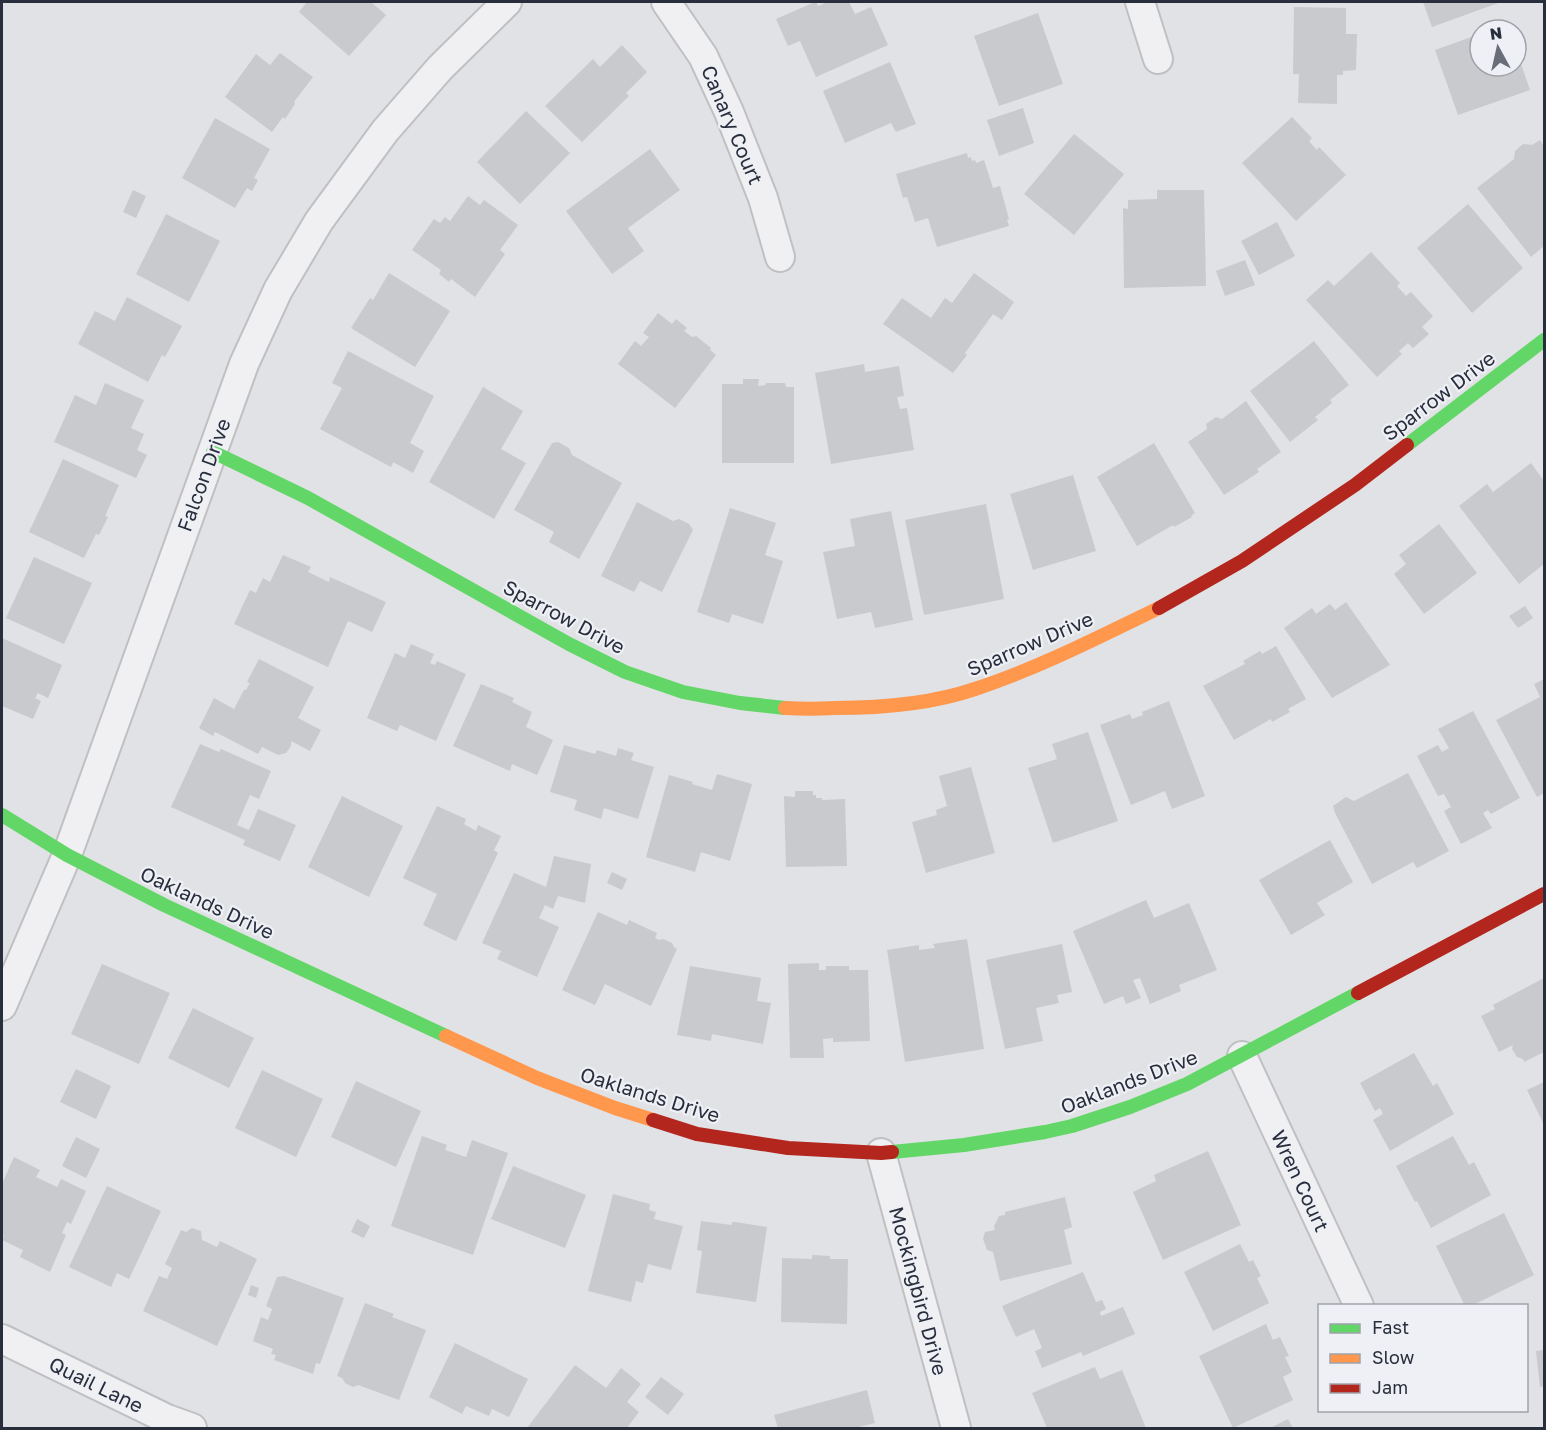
<svg xmlns="http://www.w3.org/2000/svg" width="1546" height="1430" font-family="'Golos Text',sans-serif">
<style>
.building{fill:#c9cacd}
.lines{fill:none;stroke-linecap:round;stroke-linejoin:round}
.street-casing{stroke:#bfc0c3;stroke-width:32}
.street{stroke:#f0f0f2;stroke-width:28}
.fast{stroke:#63d668;stroke-width:14}
.slow{stroke:#ff974d;stroke-width:14}
.jam{stroke:#b3261e;stroke-width:14}
.labels{text-anchor:middle;stroke-width:4.5;stroke-linejoin:round;paint-order:stroke}
.street-label{font-size:20px;fill:#292e3d;stroke:#eef0f5}
</style>
<rect width="100%" height="100%" fill="#e1e2e5"/>
<g class="building">
<polygon points="307,2 371,2 386,15 349,56 299,12"/>
<polygon points="815,2 816,2 818,6 828,2 849,2 855,14 871,7 888,45 816,77 800,41 788,46 776,19"/>
<polygon points="1423,2 1501,2 1432,27"/>
<polygon points="1294,7 1346,8 1346,34 1357,34 1356,70 1343,71 1343,75 1337,75 1337,104 1298,103 1299,74 1293,74"/>
<polygon points="1038,13 1063,84 999,106 974,36"/>
<polygon points="1512,23 1514,30 1492,30"/>
<polygon points="1480,34 1480,66 1516,66 1516,35 1524,59 1520,61 1530,90 1458,115 1435,50"/>
<polygon points="622,45 647,72 626,93 629,96 582,142 545,106 593,59 600,67"/>
<polygon points="280,53 313,77 294,102 295,104 285,119 283,117 272,132 225,97 256,54 270,65"/>
<polygon points="890,62 916,124 896,132 891,123 845,143 823,91"/>
<polygon points="1023,108 1034,143 999,156 987,120"/>
<polygon points="526,111 570,153 520,204 477,162"/>
<polygon points="1292,117 1312,138 1309,141 1317,150 1319,147 1346,175 1296,221 1242,163"/>
<polygon points="215,118 270,149 254,178 258,180 252,191 247,188 235,208 182,178"/>
<polygon points="1074,134 1124,174 1074,235 1024,194"/>
<polygon points="1540,140 1544,146 1544,246 1531,257 1477,188 1514,159 1515,151 1523,144 1532,145"/>
<polygon points="650,149 680,190 628,228 644,251 612,274 566,211"/>
<polygon points="967,153 968,158 971,157 972,161 975,160 976,163 984,160 993,188 1000,186 1009,219 1007,220 1009,226 937,247 928,218 915,222 907,197 903,198 896,174"/>
<polygon points="133,190 146,196 136,218 123,212"/>
<polygon points="1157,190 1204,190 1206,286 1124,288 1123,208 1128,209 1128,200 1157,199"/>
<polygon points="468,196 480,205 484,200 518,225 500,250 505,254 475,297 451,279 449,282 439,274 441,270 412,250 434,219 440,223 445,217 450,221"/>
<polygon points="1468,204 1523,268 1472,313 1417,248"/>
<polygon points="166,214 220,241 189,302 136,274"/>
<polygon points="1277,222 1295,256 1259,275 1241,241"/>
<polygon points="1371,252 1400,283 1397,286 1406,296 1411,292 1433,316 1422,327 1429,334 1413,348 1408,343 1399,351 1402,354 1377,377 1306,300 1328,280 1334,286"/>
<polygon points="1245,260 1255,285 1225,296 1216,271"/>
<polygon points="389,273 450,311 415,367 351,328 370,298 373,300"/>
<polygon points="974,273 1014,302 1002,320 993,314 965,353 967,355 953,373 883,324 902,298 931,318 945,298 952,303"/>
<polygon points="127,297 182,326 165,357 162,355 148,382 78,344 95,311 115,321"/>
<polygon points="658,313 672,324 676,319 687,328 684,331 692,337 696,336 711,348 710,350 716,355 675,408 618,364 635,341 641,346 649,337 643,333"/>
<polygon points="1314,341 1349,385 1330,400 1332,403 1315,417 1318,420 1290,442 1250,391"/>
<polygon points="348,351 434,396 410,443 424,451 413,473 393,462 391,467 320,429 342,388 332,383"/>
<polygon points="864,364 865,372 899,366 904,396 897,397 900,409 907,408 914,450 831,464 815,373"/>
<polygon points="743,379 759,379 758,386 765,385 766,383 785,383 786,387 794,387 794,463 722,463 722,384 743,384"/>
<polygon points="105,383 144,400 131,428 144,434 137,450 147,455 136,478 54,442 75,395 96,405"/>
<polygon points="483,387 523,411 501,449 526,463 494,519 429,482"/>
<polygon points="1246,401 1281,452 1257,469 1259,472 1224,495 1188,442 1207,429 1206,424 1216,417 1222,419"/>
<polygon points="558,442 569,448 572,455 622,483 579,559 549,542 554,532 514,510 552,443"/>
<polygon points="1154,443 1195,513 1191,516 1192,517 1174,527 1173,525 1137,546 1097,477"/>
<polygon points="63,459 119,485 105,516 108,517 99,535 96,534 84,558 29,532"/>
<polygon points="1531,463 1544,481 1544,564 1519,584 1459,506 1487,484 1493,492"/>
<polygon points="1073,475 1096,551 1033,570 1010,494"/>
<polygon points="637,502 673,521 679,519 689,524 693,530 662,592 640,581 634,592 601,576"/>
<polygon points="986,504 1004,599 924,615 905,520"/>
<polygon points="730,508 776,523 765,555 783,561 763,624 732,614 729,623 697,612"/>
<polygon points="891,511 913,620 875,628 871,612 837,619 823,552 855,546 850,519"/>
<polygon points="1439,524 1477,573 1424,614 1394,574 1406,564 1399,555"/>
<polygon points="283,555 311,567 308,572 329,582 330,577 386,602 372,632 348,621 328,667 234,624 250,590 256,593 263,578 270,582"/>
<polygon points="34,557 92,583 64,644 6,618"/>
<polygon points="1346,602 1390,665 1332,698 1284,628 1312,608 1316,614 1330,604 1335,610"/>
<polygon points="1525,606 1533,618 1518,628 1509,616"/>
<polygon points="2,638 62,665 48,698 38,693 35,698 41,701 33,719 2,706"/>
<polygon points="411,644 434,654 430,663 435,665 437,661 466,674 436,741 400,725 397,731 367,718 395,653 405,658"/>
<polygon points="1276,646 1306,699 1288,709 1290,712 1272,722 1271,719 1234,740 1203,686 1245,664 1243,661 1260,651 1262,654"/>
<polygon points="259,659 314,687 298,718 321,730 310,751 291,741 291,746 286,753 278,755 262,747 258,754 215,732 213,736 199,728 214,698 234,709 244,690 246,690 250,683 247,682"/>
<polygon points="1544,679 1544,793 1537,797 1496,720 1540,697 1534,684"/>
<polygon points="481,684 514,698 512,702 532,712 526,727 553,740 537,775 512,764 510,771 453,746"/>
<polygon points="1169,701 1205,796 1172,809 1165,791 1131,805 1100,725 1130,714 1132,719 1143,715 1142,712"/>
<polygon points="1473,711 1520,798 1491,814 1488,810 1483,813 1492,828 1461,844 1444,811 1451,807 1444,794 1438,796 1417,756 1438,745 1442,752 1449,748 1438,729"/>
<polygon points="1088,732 1118,821 1053,843 1028,768 1057,759 1052,744"/>
<polygon points="200,744 219,752 221,749 271,771 259,799 250,795 237,825 249,830 258,809 296,825 280,861 243,845 245,840 171,807"/>
<polygon points="564,745 595,754 597,750 616,756 618,748 634,753 631,760 654,767 638,819 604,808 601,819 574,810 577,800 550,792"/>
<polygon points="971,767 995,853 926,873 912,822 937,815 936,810 947,806 939,776"/>
<polygon points="1408,773 1449,851 1417,868 1413,862 1372,884 1335,813 1333,806 1346,797 1354,801"/>
<polygon points="717,774 752,784 730,861 701,852 695,872 646,857 669,775 693,782 692,784 712,790"/>
<polygon points="795,791 813,791 813,795 816,795 816,798 822,798 822,800 845,799 847,866 786,867 784,796 795,797"/>
<polygon points="342,796 403,826 369,897 308,867"/>
<polygon points="437,806 466,819 464,824 476,831 478,825 501,836 494,850 498,853 456,941 423,925 437,894 403,878"/>
<polygon points="1330,840 1353,882 1317,903 1325,915 1291,935 1259,880"/>
<polygon points="554,856 591,864 585,903 558,896 553,909 545,905 539,918 559,927 537,977 497,959 501,951 482,943 514,873 546,887"/>
<polygon points="612,872 627,879 622,890 607,883"/>
<polygon points="1146,900 1154,918 1189,903 1217,970 1179,985 1181,991 1150,1004 1140,978 1133,980 1141,998 1126,1004 1123,996 1104,1004 1073,931"/>
<polygon points="598,912 627,925 629,920 657,933 655,938 659,940 663,939 672,943 674,947 677,949 651,1006 605,984 595,1005 562,990"/>
<polygon points="967,939 984,1049 905,1062 887,950 919,945 919,950 935,948 933,944"/>
<polygon points="1062,944 1072,992 1057,995 1059,1003 1036,1008 1043,1041 1005,1049 986,960"/>
<polygon points="819,963 819,970 826,970 826,966 849,966 849,970 868,970 870,1041 833,1042 833,1038 823,1039 824,1058 790,1058 788,964"/>
<polygon points="102,964 170,993 139,1064 71,1034"/>
<polygon points="690,966 761,978 757,1001 771,1003 763,1044 712,1034 711,1041 677,1035"/>
<polygon points="1544,978 1544,1052 1524,1062 1523,1059 1517,1057 1512,1049 1513,1045 1499,1052 1481,1016 1495,1009 1493,1005"/>
<polygon points="193,1008 254,1038 229,1088 168,1058"/>
<polygon points="1414,1053 1433,1086 1437,1083 1454,1114 1390,1151 1373,1120 1383,1114 1380,1108 1375,1111 1360,1083"/>
<polygon points="76,1069 111,1086 96,1119 60,1102"/>
<polygon points="262,1070 323,1099 296,1157 235,1128"/>
<polygon points="356,1081 421,1111 396,1167 331,1137"/>
<polygon points="1544,1082 1544,1125 1527,1090"/>
<polygon points="422,1136 447,1145 445,1150 466,1157 472,1140 508,1153 473,1255 391,1226"/>
<polygon points="1453,1136 1469,1165 1474,1162 1491,1195 1431,1228 1417,1201 1415,1202 1396,1166"/>
<polygon points="76,1137 100,1149 86,1178 62,1166"/>
<polygon points="1208,1151 1241,1225 1163,1260 1133,1192 1156,1181 1154,1175"/>
<polygon points="14,1157 40,1170 36,1177 57,1187 61,1179 86,1191 71,1224 67,1222 62,1233 66,1235 50,1272 20,1257 23,1250 2,1240 4,1236 2,1234 2,1184"/>
<polygon points="513,1166 586,1195 565,1248 491,1219"/>
<polygon points="107,1186 161,1211 129,1279 117,1273 111,1287 69,1267"/>
<polygon points="613,1194 650,1204 649,1210 656,1212 654,1219 683,1226 671,1270 648,1264 643,1283 636,1281 631,1302 588,1291"/>
<polygon points="1065,1197 1072,1227 1064,1230 1072,1264 1000,1281 993,1252 987,1250 983,1239 985,1232 995,1230 994,1226 999,1216 1005,1215 1005,1212"/>
<polygon points="1504,1213 1534,1275 1471,1306 1465,1306 1436,1246"/>
<polygon points="357,1219 370,1226 364,1238 351,1232"/>
<polygon points="701,1221 732,1225 732,1222 735,1222 767,1227 756,1302 696,1293 702,1251 697,1250"/>
<polygon points="192,1228 201,1231 202,1240 217,1247 220,1241 257,1259 217,1346 143,1311 159,1276 167,1279 172,1268 165,1264 181,1230 186,1232"/>
<polygon points="1240,1244 1249,1262 1253,1260 1261,1276 1257,1278 1269,1303 1213,1331 1184,1272"/>
<polygon points="812,1255 830,1256 830,1259 848,1259 847,1324 781,1322 782,1258 812,1259"/>
<polygon points="1083,1272 1096,1302 1102,1300 1106,1309 1100,1312 1101,1316 1123,1307 1135,1334 1083,1356 1081,1352 1042,1368 1035,1351 1042,1348 1034,1329 1016,1337 1002,1306"/>
<polygon points="284,1276 344,1298 320,1364 316,1363 313,1374 274,1360 276,1355 271,1354 273,1349 253,1341 261,1317 268,1320 272,1309 266,1306 277,1277"/>
<polygon points="251,1285 259,1288 256,1298 248,1295"/>
<polygon points="365,1303 394,1314 392,1317 426,1330 399,1400 358,1385 353,1387 345,1383 342,1378 337,1376"/>
<polygon points="1266,1324 1273,1340 1280,1337 1289,1356 1285,1357 1292,1372 1283,1377 1293,1400 1233,1428 1199,1356"/>
<polygon points="455,1343 528,1379 509,1417 492,1409 489,1416 466,1406 462,1414 429,1397"/>
<polygon points="1544,1350 1544,1386 1540,1387 1536,1351"/>
<polygon points="575,1365 606,1388 621,1368 641,1384 627,1402 639,1412 627,1428 527,1428"/>
<polygon points="1095,1367 1100,1379 1122,1370 1146,1428 1070,1428 1069,1427 1047,1428 1032,1393"/>
<polygon points="661,1377 684,1394 668,1415 645,1397"/>
<polygon points="867,1390 875,1423 855,1428 778,1428 774,1415"/>
<polygon points="1288,1419 1293,1428 1270,1428"/>
</g>
<g class="lines">
<g class="street-casing">
<g id="street">
<polyline points="666,2 703,56 729,112 763,198 780,257"/>
<polyline points="1140,2 1158,59"/>
<polyline points="2,1006 67,855 244,364 278,290 319,221 385,131 440,68 507,2"/>
<polyline points="1242,1056 1359,1306"/>
<polyline points="881,1153 956,1428"/>
<polyline points="2,1339 167,1419 192,1428"/>
</g>
</g>
<use href="#street" class="street"/>
<g class="fast">
<polyline points="1407,445 1544,340"/>
<polyline points="213,452 308,498 569,644 625,672 683,692 740,703 785,708"/>
<polyline points="2,815 67,855 164,905 446,1036"/>
<polyline points="892,1152 964,1145 1045,1132 1072,1126 1130,1107 1187,1084 1358,993"/>
</g>
<g class="slow">
<path d="M785,708C802,709 818,709 835,708C882,708 931,704 975,689C1039,668 1099,637 1159,608"/>
<polyline points="446,1036 537,1078 615,1108 653,1120"/>
</g>
<g class="jam">
<polyline points="1159,608 1242,561 1355,485 1407,445"/>
<polyline points="1358,993 1544,894"/>
<polyline points="653,1120 697,1134 788,1148 881,1153 892,1152"/>
</g>
</g>
<g class="labels">
<g class="street-label">
<text transform="translate(732 125) rotate(67)" y="7">Canary Court</text>
<text transform="translate(1439 396) rotate(-37)" y="7">Sparrow Drive</text>
<text transform="translate(204 475) rotate(-70)" y="7">Falcon Drive</text>
<text transform="translate(564 617) rotate(28)" y="7">Sparrow Drive</text>
<text transform="translate(1030 644) rotate(-23)" y="7">Sparrow Drive</text>
<text transform="translate(207 903) rotate(25)" y="7">Oaklands Drive</text>
<text transform="translate(1129 1082) rotate(-21)" y="7">Oaklands Drive</text>
<text transform="translate(650 1095) rotate(17)" y="7">Oaklands Drive</text>
<text transform="translate(1300 1181) rotate(65)" y="7">Wren Court</text>
<text transform="translate(918 1291) rotate(75)" y="7">Mockingbird Drive</text>
<text transform="translate(96 1385) rotate(26)" y="7">Quail Lane</text>
</g>
</g>
<rect width="1546" height="1430" fill="none" stroke="#292e3d" stroke-width="6"/>
<rect x="1318" y="1304" width="210" height="108" fill="#eef0f5" stroke="#9fa2ab" stroke-width="1.5"/>
<rect x="1330" y="1324" width="30" height="9" fill="#63d668" stroke="#9fa2ab" stroke-width="1.5"/>
<text x="1372" y="1334" font-size="18" fill="#292e3d">Fast</text>
<rect x="1330" y="1354" width="30" height="9" fill="#ff974d" stroke="#9fa2ab" stroke-width="1.5"/>
<text x="1372" y="1364" font-size="18" fill="#292e3d">Slow</text>
<rect x="1330" y="1384" width="30" height="9" fill="#b3261e" stroke="#9fa2ab" stroke-width="1.5"/>
<text x="1372" y="1394" font-size="18" fill="#292e3d">Jam</text>
<g transform="translate(1498 48) rotate(352)"><circle r="28" fill="#eef0f5" stroke="#9fa2ab" stroke-width="1.5"/>
<path d="M0-4.5L10 22L0 15L-10 22Z" fill="#696d78"/>
<text y="-9" font-size="16" font-weight="bold" text-anchor="middle" fill="#292e3d">N</text>
</g>
</svg>
